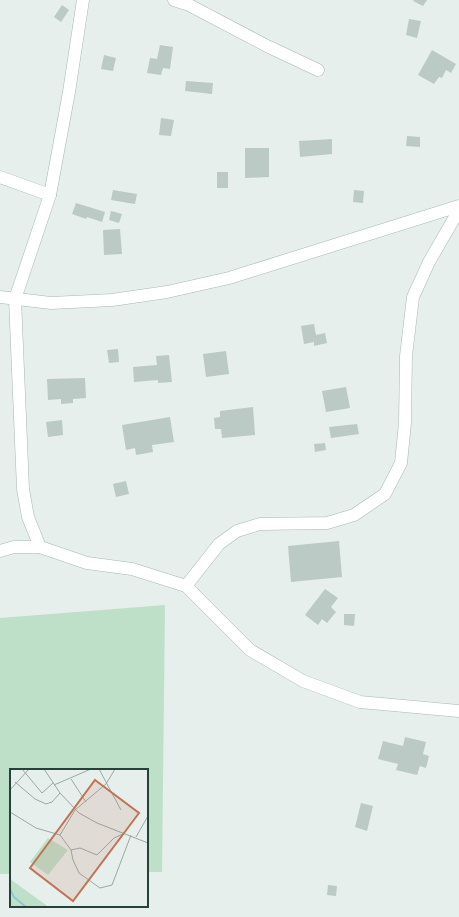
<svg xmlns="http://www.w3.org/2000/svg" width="459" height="917" font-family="Barlow,sans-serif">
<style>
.green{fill:#bfe0c8}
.building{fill:#bbcac4}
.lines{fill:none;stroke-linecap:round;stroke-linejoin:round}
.minor-casing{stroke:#a8b8b2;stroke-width:13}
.tertiary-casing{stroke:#a8b8b2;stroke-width:13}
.minor{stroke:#fff;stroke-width:12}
.tertiary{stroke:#fff;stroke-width:12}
.inset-river{fill:none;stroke:#8ec9d4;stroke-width:2}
.inset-road{fill:none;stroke:#98aaa4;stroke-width:1}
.view{fill:#c07456;fill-opacity:0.15;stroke:#c07456;stroke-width:2}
.inset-edge{fill:none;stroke:#24423a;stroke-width:2}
</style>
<rect width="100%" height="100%" fill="#e6efeb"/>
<polygon class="green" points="165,605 162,872 147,872 147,770 11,770 11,874 0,874 0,618"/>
<g class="building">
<polygon points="414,0 427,0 423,6 413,1"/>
<polygon points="62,5 69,10 61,22 54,17"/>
<polygon points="409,19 421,21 417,38 406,35"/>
<polygon points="160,45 173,47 170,69 163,68 161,75 147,73 150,58 157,59"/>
<polygon points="432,50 456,64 451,73 446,70 442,78 439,77 434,84 418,75"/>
<polygon points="104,55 116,58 113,71 101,69"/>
<polygon points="186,81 213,83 212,94 185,91"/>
<polygon points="161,118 174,120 171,136 159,135"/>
<polygon points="407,136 420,137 420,147 406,146"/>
<polygon points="332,139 332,154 300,157 299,141"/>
<polygon points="245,148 269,148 269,177 245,178"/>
<rect x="217" y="172" width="11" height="16"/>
<polygon points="113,190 137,194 135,204 111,200"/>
<polygon points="354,190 364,191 363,203 353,202"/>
<polygon points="76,203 105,212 102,222 87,217 86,219 72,214"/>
<polygon points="111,211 122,214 119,223 109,220"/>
<polygon points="120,229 122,254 104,255 103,230"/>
<polygon points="314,324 316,335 325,333 327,343 314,346 314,342 304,344 301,326"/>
<polygon points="118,349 119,362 109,363 107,350"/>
<polygon points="226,351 229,374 206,377 203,354"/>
<polygon points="169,355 172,382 158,383 158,380 134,382 133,367 157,365 156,356"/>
<polygon points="85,378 86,398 73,399 73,403 61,404 61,399 48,400 47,379"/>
<polygon points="346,387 350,408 326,412 322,391"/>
<polygon points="253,407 255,435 222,438 221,429 215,429 214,418 220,417 220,411"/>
<polygon points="170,417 174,442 152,445 153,452 136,455 135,448 126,450 122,425"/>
<polygon points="62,420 63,435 48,437 46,422"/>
<polygon points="357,424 359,434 331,438 329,427"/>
<polygon points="325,443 326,450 315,452 314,444"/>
<polygon points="126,481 129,494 116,497 113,484"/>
<polygon points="339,541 342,577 291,582 288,546"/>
<polygon points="325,589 338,598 331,607 336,612 327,623 322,619 318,625 305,615"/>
<polygon points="344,614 355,614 354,626 344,625"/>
<polygon points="405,737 426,742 423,754 429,756 426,768 420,766 417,775 396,770 398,764 378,759 383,741 403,746"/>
<polygon points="361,803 373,806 367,831 355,827"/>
<polygon points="328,885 337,886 336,896 327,895"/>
</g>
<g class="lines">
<g class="minor-casing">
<g id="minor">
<polyline points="174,0 189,5 267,46 318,70"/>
<polyline points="0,177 50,195"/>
<polyline points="40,547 28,517 23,489 15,299 50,195 69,92 83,0"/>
<polyline points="0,551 14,547 40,547 87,563 132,569 186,586 250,650 303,681 360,702 459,711"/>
<polyline points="186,586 219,544 237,531 260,524 327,523 354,515 385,494 401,463 405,423 406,356 413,297 429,262 459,210"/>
</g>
</g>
<g class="tertiary-casing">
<polyline id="tertiary" points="0,297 51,303 112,300 167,292 229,278 459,206"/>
</g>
<use href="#minor" class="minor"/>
<use href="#tertiary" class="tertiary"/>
</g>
<g transform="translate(10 769)">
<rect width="138" height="138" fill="#e6efeb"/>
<path d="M38,69L58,81L38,106L20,93ZM0,110L36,136L37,138H0Z" fill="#bfe0c8"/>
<path class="inset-river" d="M0,120L4,128L16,138"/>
<path class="inset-road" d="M12,0L32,24L43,14M34,0L50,24L69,44L87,54L138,74M89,0L111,41M61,10L76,33M5,13L25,30L36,35L42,33L50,24M44,16L81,0M0,21L19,0M0,43L26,59L50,66L61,81L63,91L69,104L90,119L102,116L121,66M50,66L65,41L96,15L105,0M126,68L138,47M61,81L70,79L87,86L104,69L115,64"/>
<path class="view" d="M85,11L129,44L63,132L20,99Z"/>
<rect width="138" height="138" class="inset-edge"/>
</g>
</svg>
